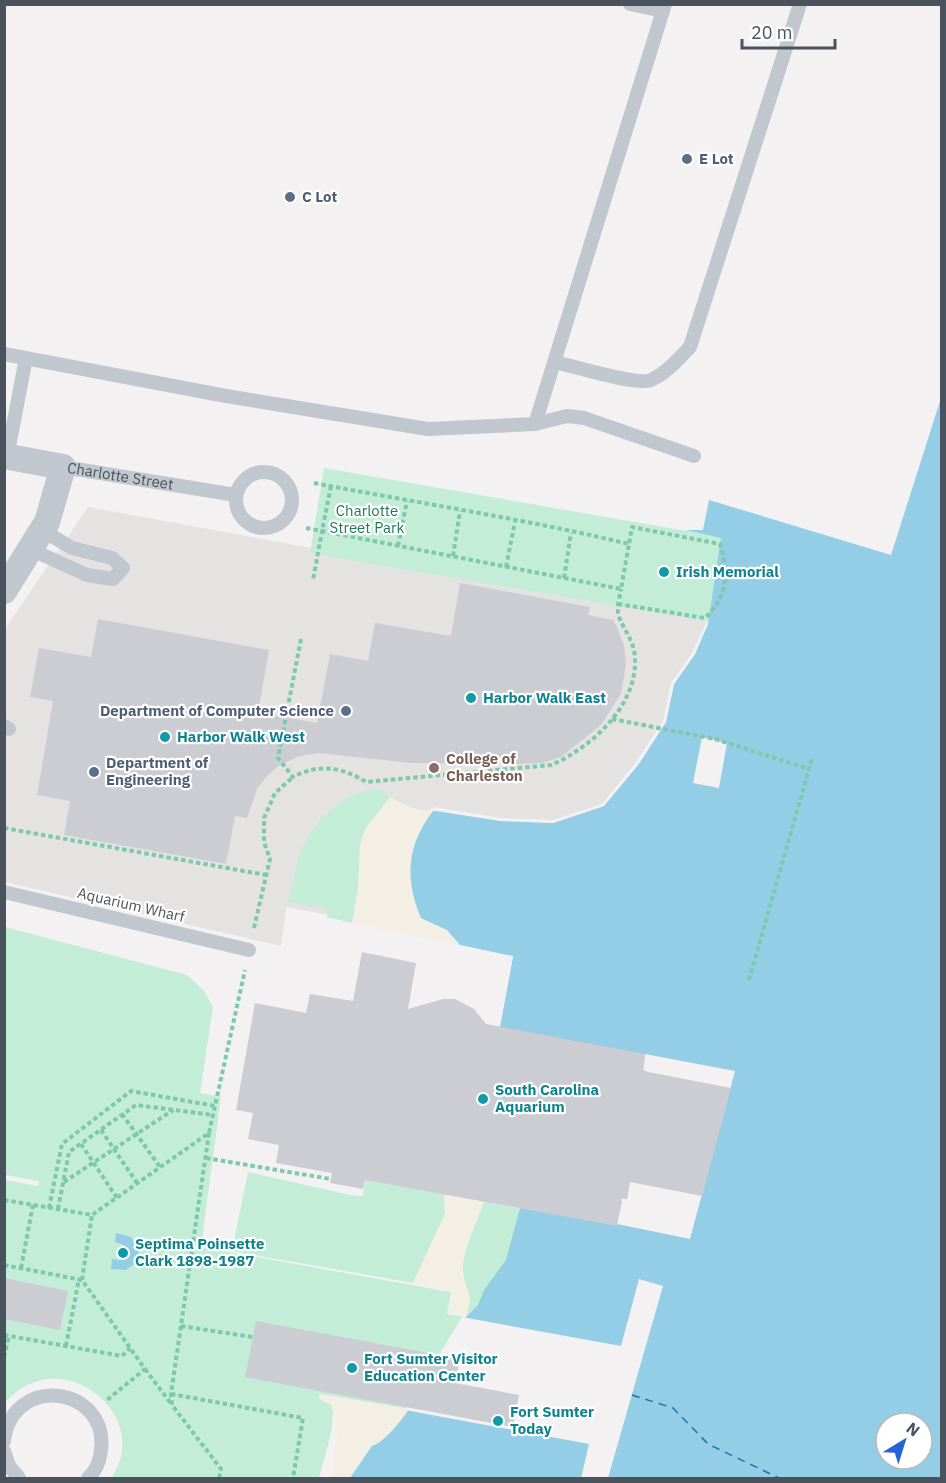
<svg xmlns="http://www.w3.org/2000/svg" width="946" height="1483" font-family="'IBM Plex Sans',sans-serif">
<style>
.education{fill:#e4e3e2}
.green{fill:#c4edd7}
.sand{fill:#f3efe4}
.water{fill:#94cde6;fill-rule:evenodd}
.pier{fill:#f3f1f1}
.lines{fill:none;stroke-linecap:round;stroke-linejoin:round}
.ferry{stroke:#1779a3;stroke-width:1.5;stroke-dasharray:8 6;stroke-linecap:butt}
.building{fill:#cbcdd3}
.path{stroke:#7ec8ab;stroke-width:4;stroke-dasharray:4.5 3;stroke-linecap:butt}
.lane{stroke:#c0c7ce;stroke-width:14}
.street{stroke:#c0c7ce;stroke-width:26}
.service-dot{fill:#5c6f8a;stroke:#fff;stroke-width:2}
.culture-dot{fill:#0f9aa8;stroke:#fff;stroke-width:2}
.education-dot{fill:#8d6e63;stroke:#fff;stroke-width:2}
.labels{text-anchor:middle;stroke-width:4.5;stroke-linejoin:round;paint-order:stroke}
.service-label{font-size:15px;font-weight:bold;fill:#4e5e75;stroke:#fff;text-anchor:start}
.street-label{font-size:15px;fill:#4a525d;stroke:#fff}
.park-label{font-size:15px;fill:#1f7b55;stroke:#fff}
.culture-label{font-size:15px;font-weight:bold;fill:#0d838f;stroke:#fff;text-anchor:start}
.education-label{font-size:15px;font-weight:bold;fill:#785e54;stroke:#fff;text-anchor:start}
</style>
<rect width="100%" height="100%" fill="#f3f1f1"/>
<polygon class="education" points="88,507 895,655 797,1002 286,907 281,946 5,882 5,629"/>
<g class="green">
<polygon points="324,468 727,538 711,622 310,553"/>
<path d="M379,788L390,797L365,829L360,845L358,888L352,923L327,917L328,909L287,902C294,889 293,875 297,862C308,824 340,794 379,788Z"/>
<path d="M5,927L187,975L203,990L213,1007L200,1093L221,1097L201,1247L451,1292L447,1314L465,1317C472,1300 464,1288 463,1271C461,1254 478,1218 484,1202L544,1213L589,1444L335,1398L331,1433L319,1478H111C156,1415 58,1339 5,1403V1180L38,1186L39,1181L5,1175Z"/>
<polygon points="248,1172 350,1195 363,1196 365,1180 444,1194 445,1214 413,1283 232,1251"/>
</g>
<g class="sand">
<path d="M390,797C405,805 417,812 434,810C408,842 405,881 421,918L447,930L460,945L352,923L358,888L360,845L365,829Z"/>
<path d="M444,1194L484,1202C478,1218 461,1254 463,1271C465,1293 475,1290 466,1317L448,1312L452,1291L413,1283L445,1214Z"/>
<path d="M321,1394L410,1409L381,1444L359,1464L350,1478H331C336,1453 341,1430 331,1405L318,1398Z"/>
</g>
<g class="water">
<path d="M941,398V1478H350L372,1446C399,1439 449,1344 466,1317L478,1305L484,1290L506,1260L520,1208L544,1212L496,1046L513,957L460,945L447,930L421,918C404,878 407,844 434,810L501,821L553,823L604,806L666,722L674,684L695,654L708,624L721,538L685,530H703L709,500L891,555ZM886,1423H922V1459H886Z"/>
<polygon points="116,1233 131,1237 139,1249 137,1262 126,1270 111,1269 112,1259 121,1260 128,1253 124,1245 115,1242"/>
</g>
<g class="pier">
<polygon points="707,621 708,624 695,654 674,684 666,722 639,764 604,806 553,823 501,821 429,810 434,807 501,818 553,820 602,804 636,762 663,721 671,683 692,653"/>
<polygon points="702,737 727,743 719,788 693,783"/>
<polygon points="455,944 513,956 500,1027 497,1026 510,959 459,948"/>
<polygon points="645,1054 735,1071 690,1239 617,1224 622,1201 599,1194 627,1199 647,1072 643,1070"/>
<polygon points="639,1279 663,1286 608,1478 581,1478 589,1444 405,1410 462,1317 621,1346"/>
</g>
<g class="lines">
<polyline class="ferry" points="632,1395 673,1408 708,1444 779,1478"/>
</g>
<g class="building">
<polygon points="460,583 590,607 588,615 613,620 617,627 624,645 626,665 621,694 601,725 561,757 542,763 518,764 411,763 319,753 300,756 281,764 267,776 257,789 247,818 235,816 226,864 64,835 70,801 37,795 53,701 30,697 39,648 91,657 98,619 269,650 258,712 317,723 330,654 368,661 375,623 451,636"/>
<polygon points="362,952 416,963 408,1009 443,999 455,999 474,1009 486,1024 645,1054 643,1071 731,1088 702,1196 630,1182 627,1199 622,1198 617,1226 365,1180 363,1189 330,1183 332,1173 276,1163 279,1145 248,1139 253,1113 236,1110 255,1003 306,1013 310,994 353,1001"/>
<polygon points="4,1278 68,1291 60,1330 4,1319"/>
<polygon points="256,1321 460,1359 455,1383 519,1395 513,1427 245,1377"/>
</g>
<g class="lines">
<g class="path">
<path d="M314,483C418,503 525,519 629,544L621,589L322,531L331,486"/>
<polyline points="306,528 322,531 313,580"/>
<polyline points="398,546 407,501"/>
<polyline points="453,556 460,511"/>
<polyline points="506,567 515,522"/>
<polyline points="564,578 571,533"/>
<path d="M618,604L705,618C728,596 729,573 720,544L632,527L629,544"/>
<path d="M301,639L278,758L293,777C319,763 342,767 366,782L551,765C593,747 643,701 634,650C631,636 619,623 618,612C617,605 620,596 621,589"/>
<polyline points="612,719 715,739 809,769"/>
<polyline points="4,828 266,875"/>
<polyline points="254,928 270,859 264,842 264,818 275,793 293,777"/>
<polyline points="749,980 812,758"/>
<polyline points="122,1114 160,1167"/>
<polyline points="101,1130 137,1183"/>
<polyline points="209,1133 171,1394 172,1405 221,1469 219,1478"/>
<polyline points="81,1144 117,1198"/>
<polyline points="206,1158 331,1179"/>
<polyline points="64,1182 173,1110"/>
<polyline points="4,1200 92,1215 209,1133 245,970"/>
<polyline points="49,1208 62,1144 131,1091 215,1106"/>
<polyline points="58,1209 69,1152 136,1105 213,1115"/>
<polyline points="4,1265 82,1280 145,1369 107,1400"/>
<polyline points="21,1268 33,1205"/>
<polyline points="82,1280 92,1215"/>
<polyline points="181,1326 252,1337"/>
<polyline points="4,1335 122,1356 130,1348"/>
<polyline points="66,1346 79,1279"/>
<polyline points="4,1357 9,1336"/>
<polyline points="145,1369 172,1405"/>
<polyline points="171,1394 303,1418 293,1478"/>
</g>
<g class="lane">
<polyline points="630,4 663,11"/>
<polyline points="4,354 226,396 428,429 535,424 567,416 584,418 694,456"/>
<path d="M555,362C572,366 638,386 651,380C667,373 678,359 690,347L800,4"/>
<polyline points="535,424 665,4"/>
<polyline points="7,457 26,358"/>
<path id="s1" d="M63,467L236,495"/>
<circle cx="264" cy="500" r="28"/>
<polyline points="32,550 87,575 113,579 123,568 112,558 72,548 42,530"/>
<polyline points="4,726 9,729"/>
<polyline points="4,892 249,950"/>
<path d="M4,1441C12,1373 109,1386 101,1450C100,1460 96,1471 88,1478"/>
<polyline points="4,1451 9,1466 19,1478"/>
</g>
<polyline class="street" points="4,456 63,467 47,522 4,591"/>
</g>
<g class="service-dot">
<circle cx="687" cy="159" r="6"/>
<circle cx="290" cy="197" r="6"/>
<circle cx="346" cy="711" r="6"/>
<circle cx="94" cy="772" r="6"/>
</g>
<g class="culture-dot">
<circle cx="664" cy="572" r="6"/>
<circle cx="471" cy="698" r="6"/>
<circle cx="165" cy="737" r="6"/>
<circle cx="483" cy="1099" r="6"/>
<circle cx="123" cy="1253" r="6"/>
<circle cx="352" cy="1368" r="6"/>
<circle cx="498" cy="1421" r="6"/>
</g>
<circle class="education-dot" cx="434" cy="768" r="6"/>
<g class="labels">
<g class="service-label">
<text x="699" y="164">E Lot</text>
<text x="302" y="202">C Lot</text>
<text x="334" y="716" text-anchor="end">Department of Computer Science</text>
<text x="106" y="768">Department of<tspan x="106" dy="17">Engineering</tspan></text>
</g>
<g class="street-label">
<text dy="5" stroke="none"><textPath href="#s1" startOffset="58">Charlotte Street</textPath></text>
<text transform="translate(131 905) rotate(13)" y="5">Aquarium Wharf</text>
</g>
<g class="park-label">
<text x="367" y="516">Charlotte<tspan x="367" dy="17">Street Park</tspan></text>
</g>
<g class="culture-label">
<text x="676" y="577">Irish Memorial</text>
<text x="483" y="703">Harbor Walk East</text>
<text x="177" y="742">Harbor Walk West</text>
<text x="495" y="1095">South Carolina<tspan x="495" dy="17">Aquarium</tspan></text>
<text x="135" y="1249">Septima Poinsette<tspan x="135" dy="17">Clark 1898-1987</tspan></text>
<text x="364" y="1364">Fort Sumter Visitor<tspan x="364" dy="17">Education Center</tspan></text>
<text x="510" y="1417">Fort Sumter<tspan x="510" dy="17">Today</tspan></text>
</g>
<g class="education-label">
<text x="446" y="764">College of<tspan x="446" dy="17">Charleston</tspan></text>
</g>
</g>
<rect width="946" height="1483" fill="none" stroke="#4a525d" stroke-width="12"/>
<g transform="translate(904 1441) rotate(38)"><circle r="28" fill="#ffffff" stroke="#b7babe" stroke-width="1.5"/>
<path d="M0-4.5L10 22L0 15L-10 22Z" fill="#2763d7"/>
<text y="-9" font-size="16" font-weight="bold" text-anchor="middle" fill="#4a525d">N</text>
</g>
<path d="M742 39v9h93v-9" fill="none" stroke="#4a525d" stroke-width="3"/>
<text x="751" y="39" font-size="18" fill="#4a525d" stroke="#ffffff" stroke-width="4.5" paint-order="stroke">20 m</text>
</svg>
